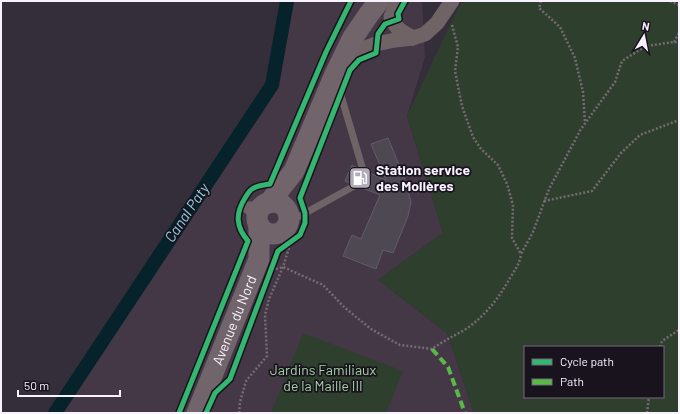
<svg xmlns="http://www.w3.org/2000/svg" width="680" height="414" font-family="Barlow,sans-serif">
<style>
.industrial{fill:#443846}
.green{fill:#2e3f2e;fill-rule:evenodd}
.lines{fill:none;stroke-linecap:round;stroke-linejoin:round}
.canal{stroke:#06222a;stroke-width:14}
.building{fill:#4d4852;stroke:#635c68}
.path{stroke:#756b71;stroke-width:2.5;stroke-dasharray:2 2;stroke-linecap:butt}
.service{stroke:#6f6366;stroke-width:7}
.minor{stroke:#6f6366;stroke-width:15}
.secondary{stroke:#71646a;stroke-width:21}
.quiet{stroke:#58b947;stroke-width:4;stroke-dasharray:8 4;stroke-linecap:butt}
.cycleway-casing{stroke:#19131e;stroke-width:8}
.cycleway{stroke:#33b770;stroke-width:5}
.labels{text-anchor:middle;stroke-width:3.5;stroke-linejoin:round;paint-order:stroke}
.poi-label{font-size:14px;font-weight:bold;fill:#f8f1fe;stroke:#19131e;text-anchor:start}
.street-label{font-size:14px;fill:#f8f1fe;stroke:#19131e}
.park-label{font-size:14px;fill:#a6d3a5;stroke:#19131e}
.water-label{font-size:15px;font-style:italic;fill:#8ad7e8;stroke:#19131e}
</style>
<rect width="100%" height="100%" fill="#342d3a"/>
<polygon class="industrial" points="293,1 422,1 425,57 407,116 443,233 378,280 447,333 474,413 62,413 133,306 197,204 271,92"/>
<g class="green">
<path d="M464,1H679V413H474L447,333L378,280L443,233L407,116L458,8ZM525,347H663V397H525Z"/>
<polygon points="303,333 403,371 386,413 271,413"/>
</g>
<g class="lines">
<polyline class="canal" points="55,413 272,85 287,1"/>
</g>
<polygon class="building" points="388,138 404,177 411,202 408,216 393,253 383,250 376,269 343,256 352,235 361,239 380,195 360,187 361,183 358,181 354,180 350,183 345,181 352,165 357,168 359,173 361,175 365,175 367,172 386,180 371,144"/>
<g class="lines">
<g class="path">
<polyline points="541,1 539,8 560,27 575,58 583,92 585,123"/>
<polyline points="670,1 679,5"/>
<polyline points="452,25 458,47 455,71 462,106 473,137 481,149 498,165 507,184 513,205 512,238 521,254 533,232 549,189 581,129 615,82 622,61 646,46 674,42 679,43"/>
<polyline points="674,42 679,33"/>
<polyline points="544,201 592,191 621,153 640,135 679,120"/>
<path d="M272,270L283,267L323,285L345,308L371,329L400,345L432,349C443,341 454,336 466,329C485,316 499,298 510,278C515,270 520,263 521,254"/>
<polyline points="660,347 662,341 679,330"/>
<polyline points="239,413 240,402 246,381 267,356 265,315 269,299 283,267 291,241"/>
<polyline points="647,413 649,397"/>
</g>
<g class="service">
<polyline points="337,82 363,170"/>
<polyline points="258,220 241,205 264,205"/>
<polyline points="289,222 356,185"/>
</g>
<g class="minor">
<path d="M398,1L391,17C395,29 403,32 413,38"/>
<polyline points="343,65 357,51 376,44 395,40 413,38 425,34 437,23 452,1"/>
</g>
<g class="secondary">
<circle cx="273" cy="218" r="16"/>
<polyline points="269,203 294,171 335,74 352,39 369,14 379,1"/>
<path id="s1" d="M197,413L259,259V225"/>
</g>
<polyline class="quiet" points="432,349 448,367 465,413"/>
<g class="cycleway-casing">
<g id="cycleway">
<path d="M179,413L248,241C236,227 235,214 245,198C247,195 249,191 252,189C258,185 264,185 270,184L326,52L351,1"/>
<polyline points="206,413 215,393 230,379 278,251 300,235 305,223 305,213 300,198 350,70 359,60 376,53 378,34 385,24 399,19 398,14 405,1"/>
</g>
</g>
<use href="#cycleway" class="cycleway"/>
</g>
<defs>
<g id="fuel-square" transform="scale(1.15)"><rect x="-9" y="-9" width="18" height="18" rx="4" fill="#b3acb9" stroke="#19131e"/><path d="M-5.5-6h7V0h2V4h1.3V-2.5L3-4.5l.8-.8L6-3V5H2.5V1h-1V6h-7ZM-4.2-4.7v3.2H.2V-4.7Z" fill="#fff"/></g>
</defs>
<g fill-rule="evenodd">
<use href="#fuel-square" x="360" y="178"/>
</g>
<g class="labels">
<g class="poi-label">
<text x="376" y="175">Station service<tspan x="376" dy="16">des Molières</tspan></text>
</g>
<g class="street-label">
<text dy="5" stroke="none"><textPath href="#s1" startOffset="100">Avenue du Nord</textPath></text>
</g>
<g class="park-label">
<text x="323" y="375">Jardins Familiaux<tspan x="323" dy="16">de la Maille III</tspan></text>
</g>
<g class="water-label">
<text transform="translate(187 213) rotate(-56)" y="5">Canal Paty</text>
</g>
</g>
<rect width="680" height="414" fill="none" stroke="#f8f1fe" stroke-width="4"/>
<rect x="524" y="346" width="140" height="52" fill="#19131e" stroke="#726c78"/>
<rect x="532" y="359" width="20" height="6" fill="#33b770" stroke="#726c78"/>
<text x="560" y="366" font-size="12" fill="#f8f1fe">Cycle path</text>
<rect x="532" y="379" width="20" height="6" fill="#58b947" stroke="#726c78"/>
<text x="560" y="386" font-size="12" fill="#f8f1fe">Path</text>
<g transform="translate(644 36) rotate(10)" stroke="#19131e" stroke-width="3" paint-order="stroke">
<path d="M0-3L7 15L0 10L-7 15Z" fill="#f8f1fe"/>
<text y="-6" font-size="11" font-weight="bold" text-anchor="middle" fill="#f8f1fe">N</text>
</g>
<path d="M18 390v6h102v-6" fill="none" stroke="#f8f1fe" stroke-width="2"/>
<text x="24" y="390" font-size="12" fill="#f8f1fe" stroke="#19131e" stroke-width="3" paint-order="stroke">50 m</text>
</svg>
